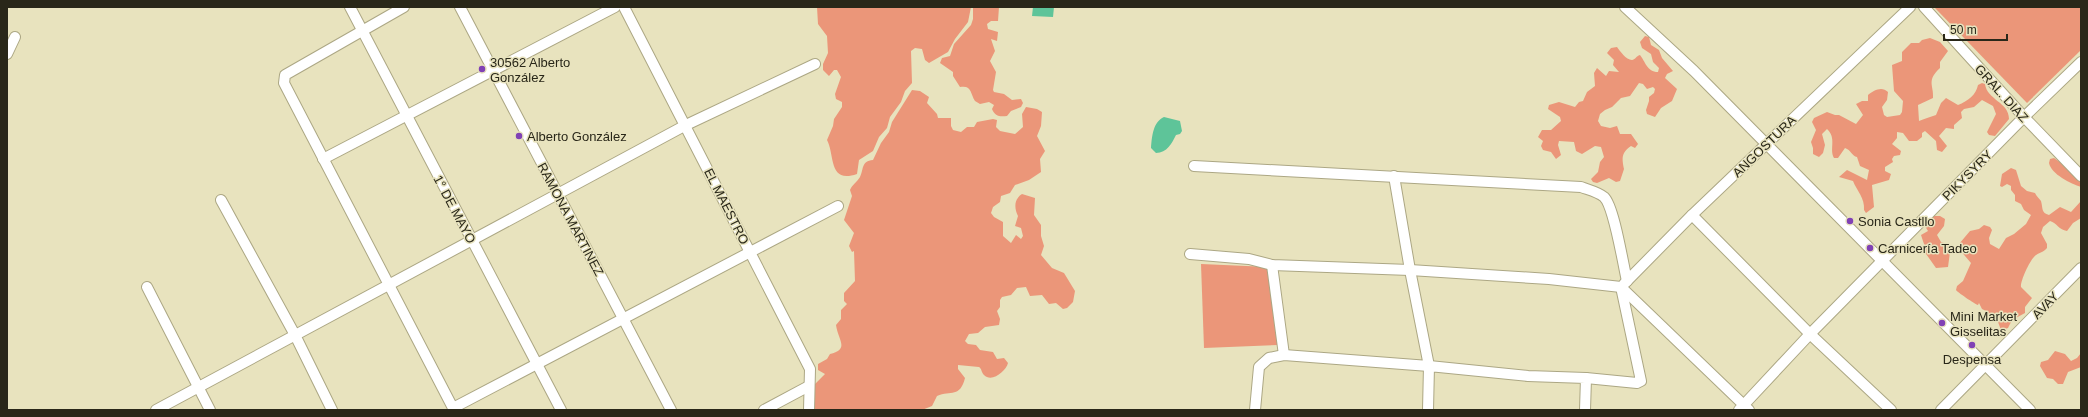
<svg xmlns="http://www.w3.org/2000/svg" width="2088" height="417" font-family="Arial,sans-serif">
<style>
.green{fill:#eb9679}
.water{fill:#5ec499}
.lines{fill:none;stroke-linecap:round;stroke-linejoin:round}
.minor-casing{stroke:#aca784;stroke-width:12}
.minor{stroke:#fff;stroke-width:10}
.poi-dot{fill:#8041b5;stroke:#e8e3be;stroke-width:1.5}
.labels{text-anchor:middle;stroke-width:3;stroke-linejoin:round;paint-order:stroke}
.poi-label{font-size:13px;fill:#292719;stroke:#e8e3be;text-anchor:start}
.street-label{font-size:13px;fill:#292719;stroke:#e8e3be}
</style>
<rect width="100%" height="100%" fill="#e8e3be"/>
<g class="green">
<path d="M971,7L968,22L955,39L948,52L929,63L925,60L922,49L915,48L911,51L912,83L905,91L901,102L890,117L887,128L879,137L873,151L859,160L857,174C828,184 835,155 827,140L833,126L834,119L842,107V102L836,99L835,94L841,77L837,70H834L829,76L823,70V64L828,53L827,36L818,24L817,7Z"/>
<path d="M973,7H999L998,21H991L987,24L988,29L998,32L997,41L991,39L995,51L990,61L996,72L993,90L994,92L1004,94L1012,100L1021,99L1023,103L1021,107L1011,111L1007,116C999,117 995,116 992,109L994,105L989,102L980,104L975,101C970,93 972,85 960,87L953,76V72L940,63L942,58L950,56L954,44L971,25L973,19Z"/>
<polygon points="1934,7 2081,7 2081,50 2027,103"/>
<path d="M1645,36L1649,37L1651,45L1659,50L1662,58L1673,71L1667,74L1665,78L1677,89L1672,101L1661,108L1655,117L1647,114L1646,110L1649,101V97L1654,93L1655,89L1653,87L1647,89L1643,84L1639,83L1630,96L1621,98L1612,107L1605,110L1600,114L1598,121L1601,126L1610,128L1617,126L1620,134H1631L1638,144L1635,148L1631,146C1621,153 1622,158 1624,169L1620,181L1616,182L1609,178L1597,183L1593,182L1591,179L1598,172L1600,162L1604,157L1601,147L1595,146L1582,154L1576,151L1574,142L1559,141L1558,145L1561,155L1556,159L1551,152L1543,150L1541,146L1543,141L1538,137L1542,130H1551L1561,121L1560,117L1548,109L1549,105L1559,102L1575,107L1579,102L1583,101L1587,92L1595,86L1594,73L1597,68L1606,76L1609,71L1619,72L1613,65L1614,60L1607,53L1611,48L1617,47C1620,51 1626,60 1632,60C1635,60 1636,56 1640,55C1645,61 1647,72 1658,72L1659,68L1653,62L1651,54L1642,48L1640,42Z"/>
<path d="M1930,38L1940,42L1948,51L1940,62V68C1926,81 1934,85 1933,98L1918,105L1919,121C1924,119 1930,117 1936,115L1941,103L1946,98L1958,105C1968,101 1976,95 1978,85L1982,83L1985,84C1987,100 2009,102 2009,119L1995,136L1989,135L1987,132L1996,114L1993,106L1982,100L1974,107L1964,109L1961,112L1962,118L1954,125V129L1946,128L1939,136L1947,146L1942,152L1937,150L1936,141L1925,131L1922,133V137L1917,141H1909L1903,133L1897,132V138L1892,144L1901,151L1900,155L1894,156L1892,159L1893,162L1885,167V171L1891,174L1889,180L1872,185L1874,207L1866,213L1864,210C1865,198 1857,191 1853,181L1839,177L1847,170L1867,180L1869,170L1860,166L1857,157C1852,156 1851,150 1845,148L1838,158H1834C1829,149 1837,138 1827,129L1822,134L1825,145L1823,153L1819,157L1813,154V148L1811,142L1816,130L1812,122L1814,118L1827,112L1835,115H1839L1856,124L1863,115L1856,104L1862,101H1868V95C1874,90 1882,86 1888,92L1887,100L1882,107L1884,115L1887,117L1900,115L1902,112L1903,101L1894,91L1892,65L1902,61V52L1911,43H1919L1922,40Z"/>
<path d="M912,90L920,91L929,97L927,103L937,114L938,118H951V126L953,130L961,132L967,127H974L977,122L993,119L997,120L996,127L1000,131L1015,134L1023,127L1022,114L1026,107L1037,109L1042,112L1041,126L1037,136L1045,151L1040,159L1041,172L1029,180L1015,185L1010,193L1001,196L1000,202L993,207L991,213L994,217L1003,222V236L1011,243L1016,235L1021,239L1023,236L1021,228L1015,226L1018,216C1014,208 1014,199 1022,194L1035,198L1034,215L1041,225V236L1044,246L1041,255L1052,268L1064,273L1075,291L1073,302L1067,308L1063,309L1056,303L1049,304L1042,295L1030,296L1026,287L1017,288L1011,295L1002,297L1000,300V307L997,311L1000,319L999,325L985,327L978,333L969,334L965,341L968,344L976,345L980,350L993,352L997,359L1004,358L1008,363C1006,371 992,383 984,375C981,372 982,369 979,367L958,365V369L965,378C960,398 951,390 937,396L932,406L922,410H813L815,405L812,399L814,385L825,374L818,370V364L827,359L830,354C850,349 838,340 836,325L841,319V310L847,304L844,301V293L855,281L854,251L852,252L849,246L854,233L844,220L852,196L850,190C852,185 857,182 860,177C864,169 861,161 873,160L881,143L889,132L892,122Z"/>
<path d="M2054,158C2063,164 2073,171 2081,179V187C2071,184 2051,174 2049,163L2050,159Z"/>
<path d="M2011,168L2016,170L2021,186L2027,191L2035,193C2036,196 2039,198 2041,201C2043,208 2041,213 2049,215L2060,207L2071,212L2081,201V218L2073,223L2067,231C2059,230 2057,223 2050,221L2043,227L2041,233L2047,244V248C2043,253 2037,253 2034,257C2029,262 2020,282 2021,287L2032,298L2025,307V313L2012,320L2008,328L2003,330H2001L1998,322L1988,319L1986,311L1982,309L1979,303L1978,305C1975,304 1957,292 1956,290L1957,286L1963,281L1971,263L1959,249V244L1970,231L1979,229L1984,225L1990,227L1992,230L1989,238L1990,244L1999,249L2006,238L2014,234L2026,224L2031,215L2024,210L2021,204L2015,201V195L2011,190V186L2007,184L2002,187L2000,186L2002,174Z"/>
<polygon points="1934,216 1940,216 1945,219 1944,226 1937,235 1941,242 1947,244 1950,252 1948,267 1936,268 1924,251 1925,247 1921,235 1928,231 1925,226"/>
<polygon points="1201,264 1269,267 1278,345 1204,348"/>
<polygon points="2055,351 2065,354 2071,361 2077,358 2081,353 2081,367 2068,372 2063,384 2058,384 2053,379 2047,378 2040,366 2041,362 2048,360"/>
</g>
<g class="water">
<polygon points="1033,7 1054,7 1053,17 1032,16"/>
<path d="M1164,117L1180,121L1182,131L1180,134L1176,135C1172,143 1167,153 1156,153L1151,148C1152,136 1153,122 1164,117Z"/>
</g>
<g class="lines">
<g class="minor-casing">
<g id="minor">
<polyline points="350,7 561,410"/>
<polyline points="404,7 285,75 284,83 454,410"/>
<polyline points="460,7 671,410"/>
<polyline points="624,7 810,369 809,410"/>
<polyline points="1625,7 1694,71 2030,410"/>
<polyline points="1924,7 2024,117 2081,176"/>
<polyline points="7,54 15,37"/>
<polyline points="323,159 615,7"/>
<path d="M1194,166L1581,187C1589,190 1598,192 1604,197C1614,206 1623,264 1627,281"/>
<polyline points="221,200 295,335 332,410"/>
<polyline points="1692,215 1810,334 1891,410"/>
<polyline points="1190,254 1249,259 1272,265 1410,270 1549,279 1621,287 1749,410"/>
<polyline points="1272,265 1284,355"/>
<polyline points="1624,284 1692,215 1910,7"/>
<polyline points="147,287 210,410"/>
<polyline points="1586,378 1637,383 1641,381 1621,287"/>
<polyline points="453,408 838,206"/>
<polyline points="156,410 686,125 815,64"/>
<polyline points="764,410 809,386"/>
<polyline points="1255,410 1259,367 1269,358 1284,355 1429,366 1410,270 1394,176"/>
<polyline points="1428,410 1429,366 1528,376 1586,378 1585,410"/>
<polyline points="1739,410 1810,334 2024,117 2081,62"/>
<polyline points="1941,410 2081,268"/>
</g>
</g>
<use href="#minor" class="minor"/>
</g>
<g class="poi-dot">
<circle cx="482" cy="69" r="4"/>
<circle cx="519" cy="136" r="4"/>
<circle cx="1850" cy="221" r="4"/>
<circle cx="1870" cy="248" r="4"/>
<circle cx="1942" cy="323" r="4"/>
<circle cx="1972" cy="345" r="4"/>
</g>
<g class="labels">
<g class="poi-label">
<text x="490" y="67">30562 Alberto<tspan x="490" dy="15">González</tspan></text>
<text x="527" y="141">Alberto González</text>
<text x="1858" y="226">Sonia Castllo</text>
<text x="1878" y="253">Carnicería Tadeo</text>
<text x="1950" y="321">Mini Market<tspan x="1950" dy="15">Gisselitas</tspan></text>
<text x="1972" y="364" text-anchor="middle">Despensa</text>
</g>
<g class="street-label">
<text transform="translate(2002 93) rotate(48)" y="5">GRAL. DIAZ</text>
<text transform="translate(1764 146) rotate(-44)" y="5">ANGOSTURA</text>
<text transform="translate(1967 175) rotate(-45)" y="5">PIKYSYRY</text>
<text transform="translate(727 206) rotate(63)" y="5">EL MAESTRO</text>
<text transform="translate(455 209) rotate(62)" y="5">1° DE MAYO</text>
<text transform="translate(571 219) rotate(62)" y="5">RAMONA MARTINEZ</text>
<text transform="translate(2045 305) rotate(-46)" y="5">AVAY</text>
</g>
</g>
<rect width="2088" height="417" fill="none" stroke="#292719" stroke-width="16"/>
<path d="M1944 34v6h63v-6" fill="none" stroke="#292719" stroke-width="2"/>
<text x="1950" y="34" font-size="12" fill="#292719" stroke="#e8e3be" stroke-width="3" paint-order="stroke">50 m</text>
</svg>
